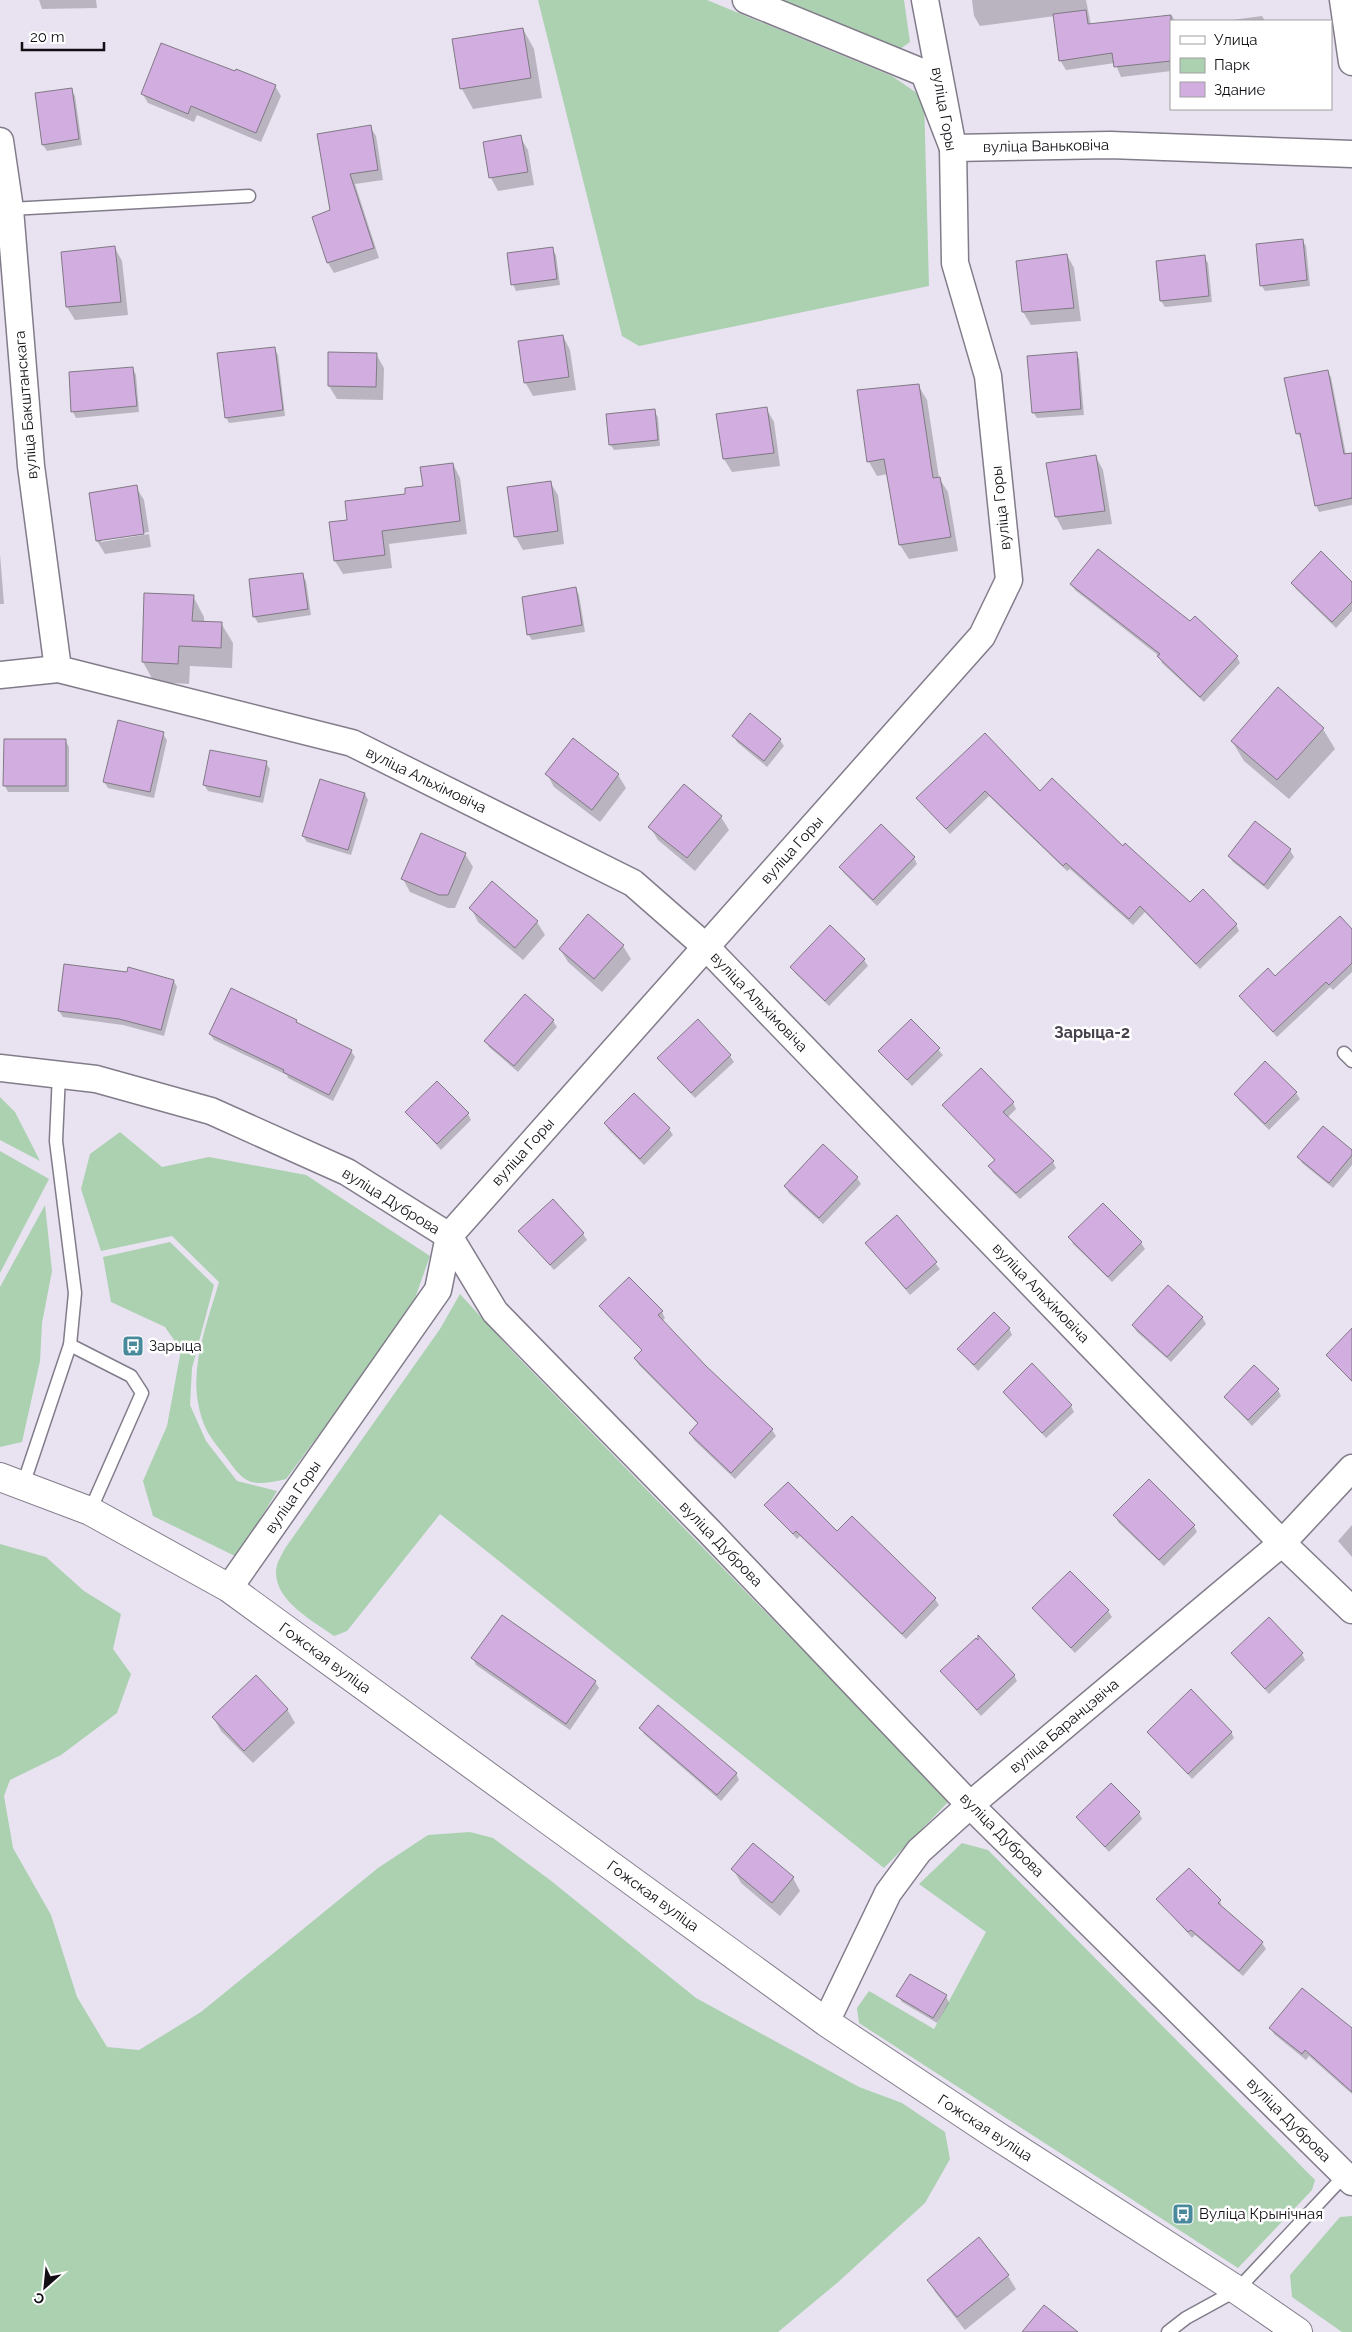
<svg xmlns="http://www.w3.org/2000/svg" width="1352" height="2332" font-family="Raleway,sans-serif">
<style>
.green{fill:#abd1b0}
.shadow{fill:#0003}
.building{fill:#d1aedf;stroke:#817985}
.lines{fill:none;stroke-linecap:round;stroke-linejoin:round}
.lane-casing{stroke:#827c8a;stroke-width:15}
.street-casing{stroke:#827c8a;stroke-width:29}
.secondary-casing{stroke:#827c8a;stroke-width:30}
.lane{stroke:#fff;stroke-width:12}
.street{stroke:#fff;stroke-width:26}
.secondary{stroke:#fff;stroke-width:28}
.labels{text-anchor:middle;stroke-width:5;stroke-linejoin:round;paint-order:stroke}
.street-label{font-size:15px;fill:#110f14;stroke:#fff}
.poi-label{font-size:15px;fill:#110f14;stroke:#fff;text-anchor:start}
.neighbourhood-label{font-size:16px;font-weight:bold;fill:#47414e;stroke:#fff}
</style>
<rect width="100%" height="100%" fill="#e8e2f1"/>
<g class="green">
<polygon points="538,0 707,0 892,76 924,98 929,286 639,346 622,336"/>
<polygon points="780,0 904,0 910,42 900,49"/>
<polygon points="0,1097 15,1112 40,1161 0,1140"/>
<path d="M120,1132L162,1167L209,1157L306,1175L430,1256L410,1312L286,1479C250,1487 246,1485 225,1456C219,1448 212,1440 207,1431C183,1381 205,1331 219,1282L172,1236L101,1251L81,1189L90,1154Z"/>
<polygon points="0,1151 49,1179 0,1273"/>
<polygon points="45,1205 52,1271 42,1323 40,1361 22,1442 0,1447 0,1287"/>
<polygon points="170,1242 214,1285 192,1368 190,1405 206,1441 237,1481 277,1491 244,1546 235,1556 153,1516 143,1481 167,1426 181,1350 165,1327 111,1302 103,1257"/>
<path d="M460,1294L513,1352L949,1801L884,1868L440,1514L347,1631L334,1636C312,1620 269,1598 277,1565C279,1559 283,1552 286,1547L440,1329Z"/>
<polygon points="0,1544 46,1557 84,1591 121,1614 113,1649 131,1674 117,1713 61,1755 10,1780 4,1796 13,1848 51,1915 77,1997 107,2047 139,2050 201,2012 378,1868 428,1835 470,1832 493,1838 550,1880 696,1998 859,2087 902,2103 945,2132 950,2159 925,2203 837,2283 778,2332 0,2332"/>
<polygon points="962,1843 988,1850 1315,2180 1312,2190 1238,2268 859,2023 857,2008 869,1991 934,2029 986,1932 919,1884"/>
<polygon points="1352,2216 1352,2332 1342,2332 1292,2297 1290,2275 1340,2217"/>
</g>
<g class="shadow">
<polygon points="39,0 96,0 97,8 42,9"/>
<polygon points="972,0 1086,0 1091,25 1172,16 1175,21 1171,21 1171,71 1121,77 1115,63 1066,70 1060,60 1055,16 980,26 974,16"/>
<polygon points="1262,16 1265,21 1224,21"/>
<polygon points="523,29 534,49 542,98 473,109 462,89"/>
<polygon points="275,86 281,96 261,142 197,115 194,122 148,103 142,93"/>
<polygon points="71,90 75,96 82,145 47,151 43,145 36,94"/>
<polygon points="370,127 376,136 383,180 355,184 379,258 334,273 328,263 313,217 331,211"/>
<polygon points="520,137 528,150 534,185 498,191 491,178 485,143"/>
<polygon points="1302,240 1306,246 1310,286 1265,291 1261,285"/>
<polygon points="115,248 122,261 128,315 75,320 67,307 62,253"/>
<polygon points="552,249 556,255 560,285 516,291 513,284"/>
<polygon points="1067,255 1074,268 1081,321 1031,325 1023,312"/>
<polygon points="1204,257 1208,263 1212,302 1165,307 1161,301"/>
<polygon points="563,336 570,350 576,390 533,396 525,382"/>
<polygon points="274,348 278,355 285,416 229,423 226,417"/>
<polygon points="1076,353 1079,359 1084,415 1037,418 1033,412"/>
<polygon points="376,354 384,368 383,400 337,399 329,386"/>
<polygon points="133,369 136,375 139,412 76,418 73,412"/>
<polygon points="1327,371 1331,377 1346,455 1352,454 1352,505 1319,512 1316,505 1302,439 1297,433"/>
<polygon points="918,385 927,400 939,478 948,492 958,551 909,559 900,545 888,474 877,476 869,462"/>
<polygon points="766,408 774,422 780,466 732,472 724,459 718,415"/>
<polygon points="654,411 658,417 660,446 614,450 610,444"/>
<polygon points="1096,457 1103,470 1112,524 1063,530 1056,517 1048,464"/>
<polygon points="453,464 460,478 467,534 389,544 392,568 343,574 335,561 348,521 424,487"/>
<polygon points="550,482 558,495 564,544 523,550 515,536"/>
<polygon points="136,487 144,500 149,532 101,539 101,542 149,534 151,547 105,554 97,541"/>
<polygon points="0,554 4,604 0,604"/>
<polygon points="302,575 306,581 311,615 258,623 254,616"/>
<polygon points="1292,583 1352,584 1352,611 1336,628 1296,589"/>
<polygon points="1071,584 1237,657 1240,663 1204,702 1162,663 1159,656 1075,590"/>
<polygon points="576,589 579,595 585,632 532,640 528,634"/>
<polygon points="145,595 193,596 204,617 204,623 221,623 233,643 232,668 190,666 189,684 154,682 143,662"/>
<polygon points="1323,729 1335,749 1289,799 1244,761 1232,741"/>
<polygon points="163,734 167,740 154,798 108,788 104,782"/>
<polygon points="985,735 1040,793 1190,903 1236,924 1239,931 1200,969 1145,912 1133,925 1070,869 1067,871 989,796 950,834 918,799"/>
<polygon points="734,736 780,740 784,746 767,767 737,742"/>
<polygon points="65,740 69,747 69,792 8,792 5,786"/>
<polygon points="573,740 618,775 626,788 600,822 554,787 547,774"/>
<polygon points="266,763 270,769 263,803 208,791 204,785"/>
<polygon points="365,794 368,800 351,855 307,842 303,836"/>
<polygon points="721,817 729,830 695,871 658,840 650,827"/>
<polygon points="1255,823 1290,850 1294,857 1268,890 1233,862 1229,856"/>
<polygon points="465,854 473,867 455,908 448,908 410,892 403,879"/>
<polygon points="914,858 917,864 877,906 844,873 840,867"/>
<polygon points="471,908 537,922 545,935 523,960 478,922"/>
<polygon points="830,927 864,960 868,966 829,1006 795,973 791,967"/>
<polygon points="1352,931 1352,972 1333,990 1330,987 1277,1037 1240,996 1275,978"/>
<polygon points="623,946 631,959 602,992 568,962 560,949"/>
<polygon points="174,981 177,987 164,1036 123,1025 63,1017 59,1011"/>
<polygon points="911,1020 943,1055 912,1086 880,1051"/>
<polygon points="296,1021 298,1024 351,1051 355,1057 333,1101 288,1078 287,1075 214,1040 210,1034"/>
<polygon points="553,1021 557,1027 518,1072 489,1047 486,1041"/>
<polygon points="730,1056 734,1062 695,1098 658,1058"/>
<polygon points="1296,1093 1300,1099 1269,1130 1239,1100 1236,1094"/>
<polygon points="634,1095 669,1129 673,1135 644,1165 609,1130 605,1124"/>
<polygon points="1013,1103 1016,1109 1007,1118 1053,1162 1056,1168 1020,1199 993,1173 990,1167 995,1161 944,1105"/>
<polygon points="407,1112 468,1114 471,1120 441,1150"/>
<polygon points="1352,1152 1352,1165 1333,1188 1302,1163 1299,1157"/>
<polygon points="857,1178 861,1184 823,1224 789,1193 785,1186"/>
<polygon points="1103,1204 1141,1243 1145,1249 1112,1282 1073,1244 1070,1238"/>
<polygon points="896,1217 940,1269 910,1295 867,1243"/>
<polygon points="520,1231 583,1234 587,1240 554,1270"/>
<polygon points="601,1307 662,1312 665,1318 662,1321 705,1366 772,1430 776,1436 735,1479 694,1440 690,1433 699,1425 639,1365 635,1359 643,1351 605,1313"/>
<polygon points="1202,1317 1206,1324 1171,1362 1137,1332 1133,1326"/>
<polygon points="1009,1328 1012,1335 978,1371 959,1350"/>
<polygon points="1352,1330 1352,1382 1327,1355"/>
<polygon points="1278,1390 1281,1396 1252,1426 1225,1397"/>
<polygon points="1004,1392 1071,1406 1074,1412 1046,1438"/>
<polygon points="766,1505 837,1533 852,1518 935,1599 939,1605 906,1639 800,1536 797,1539"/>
<polygon points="1115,1515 1194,1526 1197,1532 1164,1566 1118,1522"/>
<polygon points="1352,1525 1352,1557 1338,1541"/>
<polygon points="1033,1609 1108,1611 1112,1617 1075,1653"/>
<polygon points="1232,1653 1302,1654 1305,1660 1269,1694"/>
<polygon points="473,1658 595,1682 599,1688 570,1730 476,1665"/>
<polygon points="942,1671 1014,1675 1017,1681 981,1716"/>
<polygon points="287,1709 295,1723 253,1763 221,1731 213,1717"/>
<polygon points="641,1728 736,1773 739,1780 721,1801 644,1734"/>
<polygon points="1149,1732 1231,1732 1234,1738 1192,1779"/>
<polygon points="1139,1813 1142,1819 1109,1852 1078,1818"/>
<polygon points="733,1869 793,1878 800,1891 780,1916 741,1883"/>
<polygon points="1158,1899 1220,1901 1222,1909 1262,1943 1266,1949 1243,1976 1195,1935 1192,1938"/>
<polygon points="898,1996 946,1996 949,2003 937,2023 902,2002"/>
<polygon points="1271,2028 1352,2033 1352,2094 1309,2056 1306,2060 1274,2034"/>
<polygon points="979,2239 1008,2276 1016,2289 965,2330 936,2293 928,2280"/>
</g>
<g class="building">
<polygon points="1086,10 1088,24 1171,15 1171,61 1114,67 1112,53 1059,61 1053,14"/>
<polygon points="523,28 531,78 460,89 452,39"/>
<polygon points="161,43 235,71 236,69 276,85 256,133 191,106 188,114 141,94"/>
<polygon points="72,88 79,139 42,145 35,93"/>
<polygon points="371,125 378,170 350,174 374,248 327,263 312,217 330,210 317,134"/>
<polygon points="521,135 528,172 489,178 483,142"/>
<polygon points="1303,239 1307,280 1260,286 1256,244"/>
<polygon points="115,246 121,302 66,307 61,252"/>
<polygon points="553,247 557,279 511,285 507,253"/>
<polygon points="1067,254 1074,308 1022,312 1016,261"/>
<polygon points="1205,255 1209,296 1160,301 1156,261"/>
<polygon points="563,335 569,377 524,383 518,341"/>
<polygon points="275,347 283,410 225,418 217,353"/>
<polygon points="328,352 377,353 376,387 328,386"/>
<polygon points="1077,352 1081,409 1032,413 1027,356"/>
<polygon points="133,367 137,406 71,412 69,372"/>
<polygon points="1328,370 1344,454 1352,453 1352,498 1315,506 1300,433 1296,434 1284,378"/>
<polygon points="919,384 933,478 940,477 951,537 899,545 884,459 867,462 857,390"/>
<polygon points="767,407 774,453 723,459 716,414"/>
<polygon points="655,409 658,440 609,445 606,414"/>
<polygon points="1096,455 1105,511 1055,517 1046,463"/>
<polygon points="453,463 460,521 382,531 385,555 334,561 329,522 347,520 345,501 405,494 405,488 423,486 420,467"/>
<polygon points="551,481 558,531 514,537 507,487"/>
<polygon points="137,485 144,534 96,541 89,493"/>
<polygon points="1098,549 1190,621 1195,616 1238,656 1200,697 1157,656 1160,654 1070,584"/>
<polygon points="1321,551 1352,582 1352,602 1332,622 1291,583"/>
<polygon points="303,573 308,609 253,617 249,579"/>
<polygon points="576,587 582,625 527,635 522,597"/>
<polygon points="144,593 194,595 192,621 222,622 221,648 179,646 178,664 142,662"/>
<polygon points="1278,687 1324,728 1277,780 1231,741"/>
<polygon points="750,713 781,739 764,761 732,736"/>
<polygon points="118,720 164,732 150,792 103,782"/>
<polygon points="985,733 1040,791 1052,778 1123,846 1125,843 1190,902 1203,889 1237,924 1196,964 1140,906 1129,919 1066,863 1063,866 985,791 946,829 916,798"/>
<polygon points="573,738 619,774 592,810 545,774"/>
<polygon points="4,739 66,739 66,786 3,786"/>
<polygon points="210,750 267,761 260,797 203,785"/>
<polygon points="320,779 365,793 348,850 302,836"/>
<polygon points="684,784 722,816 687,858 648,827"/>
<polygon points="1255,821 1291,849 1264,885 1228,856"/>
<polygon points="881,824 915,857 873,900 839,867"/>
<polygon points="421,833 466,853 448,895 439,895 401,879"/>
<polygon points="492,881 538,921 515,948 469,908"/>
<polygon points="588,914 624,945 594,979 559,949"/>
<polygon points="1340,916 1352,929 1352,963 1329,985 1326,982 1273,1032 1239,996 1268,968 1275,976"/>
<polygon points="830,925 865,959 825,1001 790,967"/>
<polygon points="64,964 127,972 128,967 174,980 161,1030 119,1019 58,1011"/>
<polygon points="231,988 297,1020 296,1022 352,1050 329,1095 283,1072 284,1070 209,1034"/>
<polygon points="525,994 554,1020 514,1066 484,1041"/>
<polygon points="698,1019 731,1055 691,1093 657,1058"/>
<polygon points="911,1019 940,1048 907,1080 878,1051"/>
<polygon points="1265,1061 1297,1092 1265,1124 1234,1094"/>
<polygon points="981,1068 1014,1102 1003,1112 1054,1161 1016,1193 988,1166 995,1160 942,1105"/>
<polygon points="437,1081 469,1113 437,1144 405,1112"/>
<polygon points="634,1093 670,1128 640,1159 604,1123"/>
<polygon points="1323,1126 1352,1150 1352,1155 1329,1183 1297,1157"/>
<polygon points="823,1144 858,1177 819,1218 784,1186"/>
<polygon points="553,1199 584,1233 550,1265 518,1231"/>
<polygon points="1103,1203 1142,1242 1108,1277 1068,1237"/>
<polygon points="897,1215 937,1262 906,1289 865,1243"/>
<polygon points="629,1277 663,1311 658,1315 706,1366 773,1429 731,1473 689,1433 698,1423 634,1358 642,1350 599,1306"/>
<polygon points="1168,1285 1203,1317 1167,1357 1132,1325"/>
<polygon points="994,1312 1010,1328 974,1365 957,1349"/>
<polygon points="1352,1328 1352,1381 1326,1355"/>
<polygon points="1032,1363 1072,1405 1042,1433 1003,1392"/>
<polygon points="1254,1365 1279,1389 1248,1420 1224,1397"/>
<polygon points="1149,1479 1195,1525 1159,1560 1113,1515"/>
<polygon points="788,1482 837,1531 852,1516 936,1598 902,1634 796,1531 793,1534 764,1505"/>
<polygon points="1070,1571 1109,1610 1071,1648 1032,1608"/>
<polygon points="502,1615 596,1681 566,1724 471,1658"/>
<polygon points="1269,1617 1303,1653 1265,1689 1231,1653"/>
<polygon points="978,1635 1015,1675 977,1710 940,1671 976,1638 978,1640"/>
<polygon points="256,1675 288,1709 244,1751 212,1717"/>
<polygon points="1191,1689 1232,1732 1188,1774 1147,1732"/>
<polygon points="658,1705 737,1773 717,1795 639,1728"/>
<polygon points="1111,1783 1140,1812 1105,1847 1076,1817"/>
<polygon points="753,1843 794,1877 772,1903 731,1869"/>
<polygon points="1189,1868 1221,1900 1218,1903 1263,1942 1239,1971 1191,1930 1188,1932 1156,1899"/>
<polygon points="910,1974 947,1995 933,2018 896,1996"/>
<polygon points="1302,1988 1352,2028 1352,2092 1305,2050 1302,2054 1269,2028"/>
<polygon points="979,2237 1009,2275 957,2317 927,2280"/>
<polygon points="1044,2305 1078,2332 1022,2332"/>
</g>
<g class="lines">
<g class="lane-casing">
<g id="lane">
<polyline points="10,209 249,196"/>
<polyline points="1344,1053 1352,1061"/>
<polyline points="70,1345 131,1376 142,1393 90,1511"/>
<polyline points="23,1485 70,1345 75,1293 56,1141 59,1074"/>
<polyline points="1168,2332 1186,2318 1237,2290 1345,2175"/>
</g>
</g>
<g class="street-casing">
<g id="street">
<polyline points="746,0 924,73 953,148 1110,145 1352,154"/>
<polyline points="1343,0 1352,62"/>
<polyline points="0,141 10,209 31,466 58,669"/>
<polyline points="0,675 58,669 352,743 633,883 706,947 1282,1543 1352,1610"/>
<polyline points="0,1068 96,1079 211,1111 347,1172 449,1236 495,1312 707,1529 970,1805 1352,2182"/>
<polyline points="229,1588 438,1290 449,1236 982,636 1009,580 988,376 955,263 953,148 925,0"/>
<polyline points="826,2022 888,1893 919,1851 970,1805 1282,1543 1352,1468"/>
</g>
</g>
<g class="secondary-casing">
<polyline id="secondary" points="0,1477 90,1511 229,1588 826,2022 994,2134 1237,2290 1298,2332"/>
</g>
<use href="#lane" class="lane"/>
<use href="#street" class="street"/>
<use href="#secondary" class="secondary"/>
</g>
<defs>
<g id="bus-square" transform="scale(1.125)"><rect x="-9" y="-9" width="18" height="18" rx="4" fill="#48899c" stroke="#fff"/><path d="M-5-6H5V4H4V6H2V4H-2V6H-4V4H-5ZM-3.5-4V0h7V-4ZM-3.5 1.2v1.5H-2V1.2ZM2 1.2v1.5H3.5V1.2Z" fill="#fff"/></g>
</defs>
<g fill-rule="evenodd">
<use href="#bus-square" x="133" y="1346"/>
<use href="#bus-square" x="1183" y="2214"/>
</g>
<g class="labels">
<g class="street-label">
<text transform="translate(944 109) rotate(80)" y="5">вуліца Горы</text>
<text transform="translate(1046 146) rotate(-1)" y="5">вуліца Ваньковіча</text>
<text transform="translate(26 405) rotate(-95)" y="5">вуліца Бакштанскага</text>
<text transform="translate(1001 508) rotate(-96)" y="5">вуліца Горы</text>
<text transform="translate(426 780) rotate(26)" y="5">вуліца Альхімовіча</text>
<text transform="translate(792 850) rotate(-48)" y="5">вуліца Горы</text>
<text transform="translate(759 1002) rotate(46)" y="5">вуліца Альхімовіча</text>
<text transform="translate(523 1152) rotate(-48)" y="5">вуліца Горы</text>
<text transform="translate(391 1201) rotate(32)" y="5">вуліца Дуброва</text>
<text transform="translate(1041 1293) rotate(46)" y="5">вуліца Альхімовіча</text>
<text transform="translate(293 1497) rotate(-55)" y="5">вуліца Горы</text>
<text transform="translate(721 1544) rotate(46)" y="5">вуліца Дуброва</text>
<text transform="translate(325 1658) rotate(36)" y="5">Гожская вуліца</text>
<text transform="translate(1064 1726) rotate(-40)" y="5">вуліца Баранцэвіча</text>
<text transform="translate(1002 1835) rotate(45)" y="5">вуліца Дуброва</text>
<text transform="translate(653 1896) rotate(36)" y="5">Гожская вуліца</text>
<text transform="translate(1289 2120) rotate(45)" y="5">вуліца Дуброва</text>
<text transform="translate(985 2128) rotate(33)" y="5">Гожская вуліца</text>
</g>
<g class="poi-label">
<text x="149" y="1351">Зарыца</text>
<text x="1199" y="2219">Вуліца Крынічная</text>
</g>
<g class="neighbourhood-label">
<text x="1092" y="1038">Зарыца-2</text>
</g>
</g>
<rect x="1170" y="20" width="162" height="90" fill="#ffffff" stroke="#a09fa1"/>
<rect x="1180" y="36" width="25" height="8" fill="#ffffff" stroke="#a09fa1"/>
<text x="1214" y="45" font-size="15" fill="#110f14">Улица</text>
<rect x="1180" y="58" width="25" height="15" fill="#abd1b0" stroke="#a09fa1"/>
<text x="1214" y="70" font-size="15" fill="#110f14">Парк</text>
<rect x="1180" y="82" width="25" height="15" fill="#d1aedf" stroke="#a09fa1"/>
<text x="1214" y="95" font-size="15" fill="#110f14">Здание</text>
<g transform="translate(45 2287) rotate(207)" stroke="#ffffff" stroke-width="4" paint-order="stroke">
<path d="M0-4L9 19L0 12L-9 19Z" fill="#110f14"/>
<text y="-8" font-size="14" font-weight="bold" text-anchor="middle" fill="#110f14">С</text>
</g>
<path d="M22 42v8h82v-8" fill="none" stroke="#110f14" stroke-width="2.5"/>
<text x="30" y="42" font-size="15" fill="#110f14" stroke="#ffffff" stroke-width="4" paint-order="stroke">20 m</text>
</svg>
